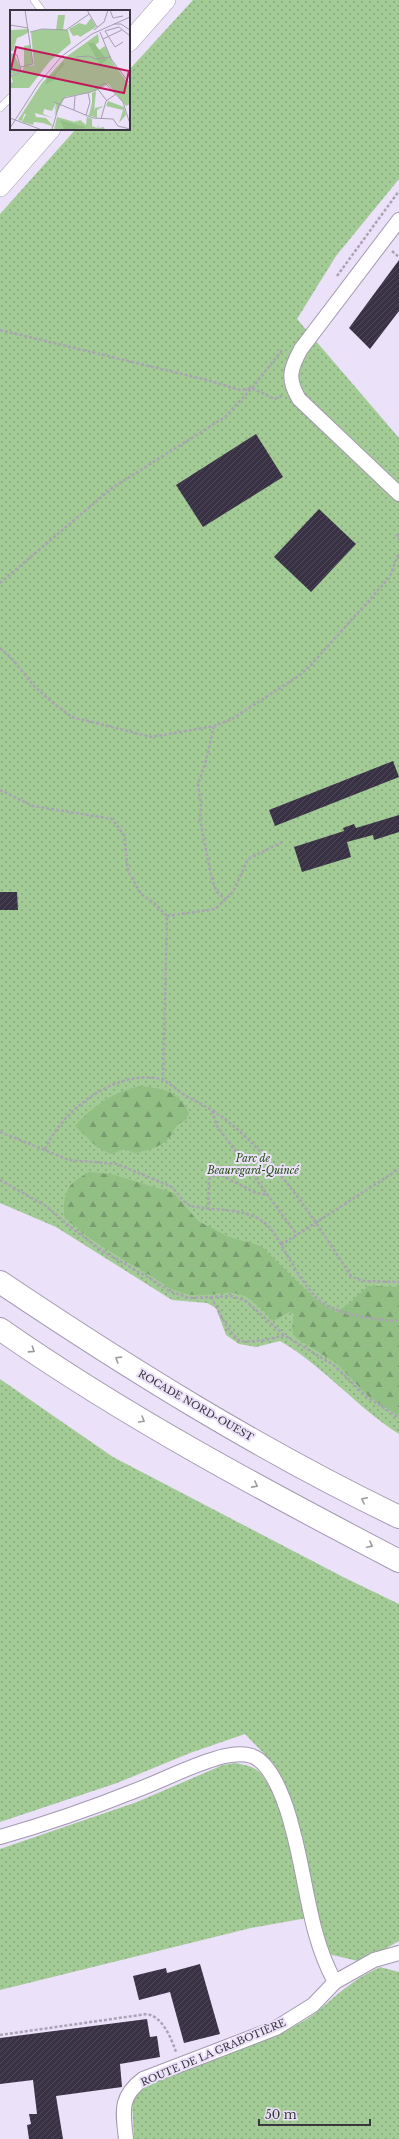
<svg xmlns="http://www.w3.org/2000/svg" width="399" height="2139" font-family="'Libre Baskerville',serif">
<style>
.grass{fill:url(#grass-dots)}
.forest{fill:url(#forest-firs)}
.building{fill:url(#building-hatch)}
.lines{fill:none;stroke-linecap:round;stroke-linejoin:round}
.lane-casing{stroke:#a299af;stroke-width:8}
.street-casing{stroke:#a299af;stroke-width:16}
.secondary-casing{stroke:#a299af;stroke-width:20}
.highway-casing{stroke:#a299af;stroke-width:24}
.path{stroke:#aba3b5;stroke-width:2.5;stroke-dasharray:3 2;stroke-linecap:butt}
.lane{stroke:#fff;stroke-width:7}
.street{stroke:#fff;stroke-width:14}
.secondary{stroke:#fff;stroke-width:19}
.highway{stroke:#fff;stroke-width:22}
.oneway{stroke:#9d9ba0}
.labels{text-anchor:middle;stroke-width:4;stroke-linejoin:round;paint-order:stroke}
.park-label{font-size:10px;font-style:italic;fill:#204b10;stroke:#ebe1f8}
.street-label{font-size:10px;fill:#3b3741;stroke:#ebe1f8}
.inset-road{fill:none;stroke:#a59daf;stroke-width:1}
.view{fill:#c2185b;fill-opacity:0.15;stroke:#c2185b;stroke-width:2}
.inset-edge{fill:none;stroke:#3b3741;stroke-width:2}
</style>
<defs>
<pattern id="grass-dots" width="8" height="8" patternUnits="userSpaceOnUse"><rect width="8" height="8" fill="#a3cb96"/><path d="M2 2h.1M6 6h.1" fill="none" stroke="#86a67c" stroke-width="1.8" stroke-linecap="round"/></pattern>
<pattern id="forest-firs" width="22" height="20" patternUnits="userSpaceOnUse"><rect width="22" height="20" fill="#92bf84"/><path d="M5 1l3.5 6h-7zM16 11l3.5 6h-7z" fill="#789c6e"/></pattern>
<pattern id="building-hatch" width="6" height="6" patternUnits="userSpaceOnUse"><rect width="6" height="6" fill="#393245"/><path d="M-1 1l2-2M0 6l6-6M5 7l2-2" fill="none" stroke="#4e4858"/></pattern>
</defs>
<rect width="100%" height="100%" fill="#ebe1f8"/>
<g class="grass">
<path d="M193,0H399V179L336,256L297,319L399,438V1434C356,1407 325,1367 280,1341L256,1347L239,1344L226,1335L216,1308L207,1303L172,1300L56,1227L0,1203V214L76,129H129V70Z"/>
<polygon points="0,1379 113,1457 345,1578 399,1604 399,1941 362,1962 324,1953 294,1812 274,1764 245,1734 190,1753 117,1783 0,1822"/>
<path d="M235,1763C245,1765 255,1766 262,1775C288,1810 297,1875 307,1918L251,1928L0,1990V1849L137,1802L223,1765Z"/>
<path d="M380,1967L399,1972V2139H134L132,2103L137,2090C190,2065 248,2051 300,2023C319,2013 333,1996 351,1984C360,1977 370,1972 380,1967Z"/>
</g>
<g class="forest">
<path d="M141,1086C164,1089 178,1090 189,1113L186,1120C172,1127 177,1128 169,1138C162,1147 145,1151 135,1153L125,1149L111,1154L97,1147L75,1126C94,1105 113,1092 141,1086Z"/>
<path d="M89,1172L111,1174L174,1193L198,1221L229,1237L261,1246L313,1297L336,1312L347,1305L368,1286L399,1287V1416L368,1396L336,1363L296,1338L292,1330L294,1314L289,1312L273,1321C264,1312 252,1297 239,1294C224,1290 208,1297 193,1295C185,1294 177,1291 169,1288C135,1263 93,1247 64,1216C63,1190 68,1184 89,1172Z"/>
</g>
<g class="building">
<polygon points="399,260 399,311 370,349 349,328"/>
<polygon points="256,434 283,477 203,527 176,485"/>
<polygon points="319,509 356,544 311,592 274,557"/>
<polygon points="393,761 399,777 275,826 269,810"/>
<polygon points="399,815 399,832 374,840 373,835 347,842 351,857 302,872 294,847 344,831 343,828 354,824 356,828"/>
<polygon points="0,892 17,892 18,910 0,910"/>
<polygon points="200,1964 220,2034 184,2043 170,1992 139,2000 133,1976 166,1968 167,1973"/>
<polygon points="147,2019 150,2037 157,2036 160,2057 120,2064 122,2087 56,2096 63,2139 29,2139 27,2125 31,2124 29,2114 37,2114 33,2080 0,2084 0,2038"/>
</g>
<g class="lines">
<g class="lane-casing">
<g id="lane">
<polyline points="34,0 42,11"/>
<polyline points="0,108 11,97"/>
</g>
</g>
<g class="street-casing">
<g id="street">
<path d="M399,220L301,349C290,369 287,379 299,399L399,494"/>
<path d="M0,1837C46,1824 92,1808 137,1790C166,1779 195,1763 225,1756C234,1754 243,1753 252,1756C274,1764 288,1810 293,1831C307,1882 309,1935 335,1982"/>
<path d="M126,2139C123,2112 119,2097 143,2079L276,2028L313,2005L335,1982L374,1960L399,1953"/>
</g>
</g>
<g class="secondary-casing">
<g id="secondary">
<polyline points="129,42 166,0"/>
<polyline points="0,187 51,129"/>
</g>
</g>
<g class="highway-casing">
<g id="highway">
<path d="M0,1282C128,1368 260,1450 399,1517"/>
<path d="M0,1329C126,1417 263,1490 399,1561"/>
</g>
</g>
<g class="path">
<polyline points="392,251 399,257"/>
<polyline points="337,276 399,191"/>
<polyline points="0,330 207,380 240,390 252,388 275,399 283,395"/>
<polyline points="397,534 399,540"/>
<polyline points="0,583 112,488 225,417 252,388 283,349"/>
<polyline points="0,648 13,660 34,686 53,703 72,717 152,737 214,726 232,719 300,675 310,666 389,578 399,553"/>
<polyline points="214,726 205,764 198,784 201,804 200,820 212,880 217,892 225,899"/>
<polyline points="0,790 33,806 112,819 124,835 128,871 141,894 154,903 167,916 163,1079"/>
<polyline points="167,916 215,909 233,892 248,859 284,841"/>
<polyline points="212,1111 217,1126 297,1235"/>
<path d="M0,1132L69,1160L117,1164L170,1186C179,1192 180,1201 191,1206C213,1211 240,1208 259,1219C274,1228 281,1245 290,1260C297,1272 306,1287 316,1297C333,1315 376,1320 399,1321"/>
<path d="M45,1149C57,1124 76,1105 100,1091C118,1081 140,1074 161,1079C167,1081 180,1092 186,1096C199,1103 213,1110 225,1119C278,1161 315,1221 351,1276L362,1281L399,1282"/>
<polyline points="0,1180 46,1206 68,1225 101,1250 156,1282 169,1291 189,1298 231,1296 246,1301 284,1335 335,1366 367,1397 399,1418"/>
<polyline points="208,1210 209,1179 215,1175 221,1175 256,1193 268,1195"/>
<polyline points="281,1245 399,1169"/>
<polyline points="211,1297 227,1327 238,1340 245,1342 266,1340 284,1335"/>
<path d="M0,2035L147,2014C163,2017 171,2038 176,2052"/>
</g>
<use href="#lane" class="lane"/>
<use href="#street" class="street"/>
<use href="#secondary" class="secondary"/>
<use href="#highway" class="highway"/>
</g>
<defs><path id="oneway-chevron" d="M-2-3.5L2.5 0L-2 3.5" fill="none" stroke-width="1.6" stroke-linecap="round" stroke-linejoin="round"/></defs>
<g class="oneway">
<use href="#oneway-chevron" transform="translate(32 1350) rotate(33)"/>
<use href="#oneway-chevron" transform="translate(118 1359) rotate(-148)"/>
<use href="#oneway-chevron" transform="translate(142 1420) rotate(30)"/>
<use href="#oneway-chevron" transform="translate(255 1485) rotate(28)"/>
<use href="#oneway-chevron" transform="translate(364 1500) rotate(-153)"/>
<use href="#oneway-chevron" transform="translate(370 1545) rotate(27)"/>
</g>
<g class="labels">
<g class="park-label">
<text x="253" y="1162">Parc de<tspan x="253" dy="12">Beauregard-Quincé</tspan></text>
</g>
<g class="street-label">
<text transform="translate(196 1405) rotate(30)" y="4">ROCADE NORD-OUEST</text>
<text transform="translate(213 2052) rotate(-23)" y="4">ROUTE DE LA GRABOTIÈRE</text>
</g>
</g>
<g transform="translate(10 10)">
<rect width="120" height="120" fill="#ebe1f8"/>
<path d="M81,8L86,17L70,27L68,25L63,26L59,19L69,13L76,15ZM34,19L58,20L61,33L40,51L19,78H0V73L3,72L1,66L11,63L14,56V36L20,35L23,54L18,56L24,55L21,22ZM88,24L89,32L85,35L89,40L95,36L103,53L120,76V94L116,96L98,74L86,81L55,87L45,106L47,94L44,106L46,93L42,101L34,99L33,104L43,108L25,103L26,107L36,108L43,116L41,119L42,116L33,113L24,112L23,115L12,112L16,104H14L12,111L8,110L32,73L56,47ZM3,25L12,26L7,28L3,41H0V27ZM4,44L11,59L9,63L0,65V45ZM86,81L84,102L85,98L94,96L87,100V108L77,105H79L82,93V83ZM98,91L114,97L116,105L109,113L113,100L96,96ZM69,103L82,109V116L87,118L89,113L88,118L94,117L95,120H44L47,107L65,112L67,109L66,112L70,110L76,115L77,107Z" fill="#a3cb96"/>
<path d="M78,33H84L97,50L90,55ZM53,52L55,54L46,64V69L36,74L37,68L46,62ZM50,110L75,117V118L52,120L54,118Z" fill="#92bf84"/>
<path d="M48,5H55L53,20H46ZM19,19V22L12,26L0,27L1,20Z" fill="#a3cb96"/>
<path class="inset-road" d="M77,0L87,17M100,0L103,8L113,6M104,14H111L120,20M0,15L18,18M84,20L94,12L98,0M20,22L32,19L56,20L79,4M90,22L101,49L120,74M93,29L112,20M113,32L105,37L95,21L109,17L120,26M0,44L7,45L11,60L10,63L0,66M66,47L79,46L86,49L101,47M10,57L23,54L15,0M87,78L97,91M44,92L83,108L103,109L108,116L120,119M64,100L65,86M76,105L80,92L78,83M0,108L32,120M91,109L96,91L106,84M0,118L29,73L52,46L82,24L120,7M42,120L49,95L54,88L81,82L95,73L113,92L120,114"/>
<path class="view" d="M6,37L119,61L114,83L1,59Z"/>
<rect width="120" height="120" class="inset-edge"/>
</g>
<path d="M259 2119v6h111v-6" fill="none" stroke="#3b3741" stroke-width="2"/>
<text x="265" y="2119" font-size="12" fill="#3b3741" stroke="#ebe1f8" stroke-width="3" paint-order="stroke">50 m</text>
</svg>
